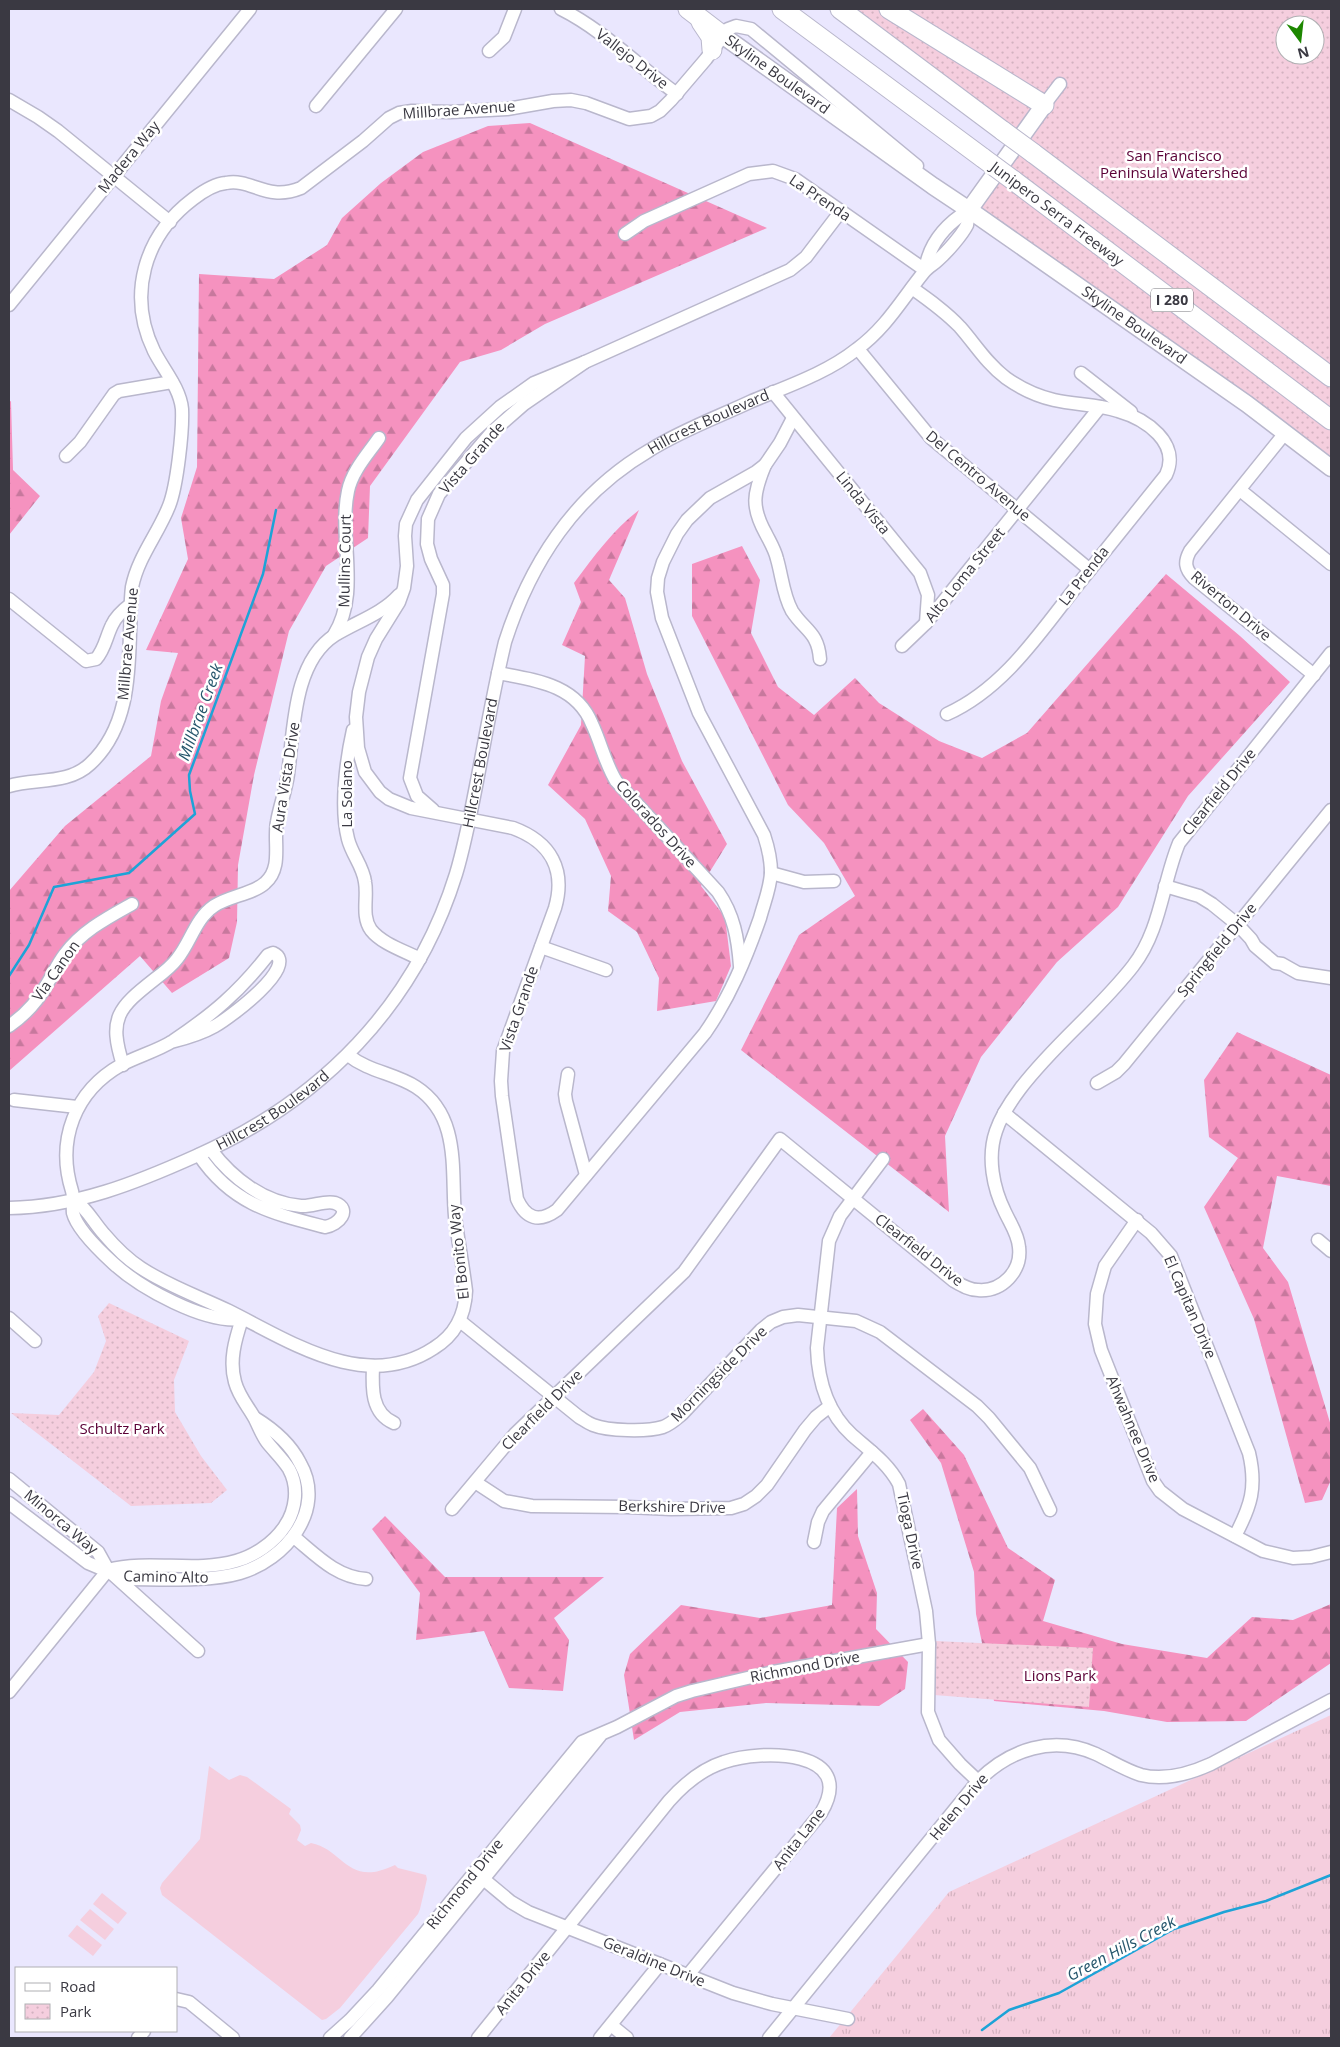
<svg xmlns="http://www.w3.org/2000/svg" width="1340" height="2047" font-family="'Open Sans',sans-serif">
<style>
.grass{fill:url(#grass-tufts)}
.forest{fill:url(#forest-firs)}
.park{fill:url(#park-dots);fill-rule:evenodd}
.garden{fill:#f5cede}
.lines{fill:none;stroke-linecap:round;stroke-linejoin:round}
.stream{stroke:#1da3d7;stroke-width:2.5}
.minor-casing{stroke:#b9b7cc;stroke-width:15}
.major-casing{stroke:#b9b7cc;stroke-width:19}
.highway-casing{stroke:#b9b7cc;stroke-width:21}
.minor{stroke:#fff;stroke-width:12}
.major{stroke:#fff;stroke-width:16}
.highway{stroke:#fff;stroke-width:19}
.highway-bridge-casing{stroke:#b9b7cc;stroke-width:21;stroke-linecap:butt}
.highway-bridge{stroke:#fff;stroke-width:19}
.labels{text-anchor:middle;stroke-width:5;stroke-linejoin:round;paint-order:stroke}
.shield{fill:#fff;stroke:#75747b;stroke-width:1}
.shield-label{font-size:14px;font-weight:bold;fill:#3a3942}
.street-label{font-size:15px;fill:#3a3942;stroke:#fff}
.park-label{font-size:15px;fill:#5a0036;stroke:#fff}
.water-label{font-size:16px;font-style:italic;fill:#26566c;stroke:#fff}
</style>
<defs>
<pattern id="grass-tufts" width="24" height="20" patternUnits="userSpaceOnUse" patternTransform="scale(1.25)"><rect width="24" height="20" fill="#f5cede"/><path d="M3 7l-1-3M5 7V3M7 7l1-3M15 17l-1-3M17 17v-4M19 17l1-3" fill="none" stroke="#d3b2c0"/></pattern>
<pattern id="forest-firs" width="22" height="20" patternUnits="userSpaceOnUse" patternTransform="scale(1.25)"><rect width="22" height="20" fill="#f592bf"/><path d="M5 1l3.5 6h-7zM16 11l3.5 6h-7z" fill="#c7789d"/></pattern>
<pattern id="park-dots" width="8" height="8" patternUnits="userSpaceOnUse" patternTransform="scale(1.25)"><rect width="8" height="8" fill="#f5cede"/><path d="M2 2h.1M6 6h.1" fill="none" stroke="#d3b2c0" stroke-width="1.8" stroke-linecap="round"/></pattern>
</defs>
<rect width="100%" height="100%" fill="#eae7fe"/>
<polygon class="grass" points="1331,1715 1331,2038 829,2038 949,1892"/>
<g class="forest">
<polygon points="530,123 767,228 545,324 501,350 460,362 370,486 368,538 326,566 289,631 254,775 238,865 237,922 229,958 172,993 140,956 9,1071 9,891 65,826 151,756 161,701 178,653 146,650 188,559 181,518 197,467 199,274 274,279 327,245 342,218 381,183 423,152 488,126"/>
<polygon points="11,401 13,470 40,496 9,535 9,402"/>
<path d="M639,510L609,580L625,598L647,674L682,761L727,844L701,886L725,917L731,966L716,1001L657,1011L659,978L637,932L608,911L611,876L585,819L548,785L581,725L585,656L562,645L581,602L574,583C594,556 613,530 639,510Z"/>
<polygon points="742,546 760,580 751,633 778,687 814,715 855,678 879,703 939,741 982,758 1027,733 1166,574 1240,636 1290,682 1188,796 1118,907 1057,962 981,1057 945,1136 949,1212 741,1050 799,935 855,896 824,843 788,805 692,616 692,564"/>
<polygon points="1237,1032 1331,1075 1331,1186 1277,1176 1263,1248 1288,1282 1331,1426 1331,1480 1322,1500 1305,1503 1254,1319 1204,1207 1238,1158 1209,1137 1204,1080"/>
<polygon points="923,1409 964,1455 1008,1548 1055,1580 1043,1621 1122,1644 1207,1658 1252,1617 1293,1620 1331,1604 1331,1663 1246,1721 1167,1722 1104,1711 994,1701 976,1614 974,1572 941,1463 910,1420"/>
<polygon points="857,1489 858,1536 877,1593 876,1629 908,1662 905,1689 879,1706 766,1703 680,1712 634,1740 624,1675 630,1654 681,1605 760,1618 832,1605 837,1508"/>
<polygon points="385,1516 445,1577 604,1577 554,1618 569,1640 563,1691 509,1688 484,1631 416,1640 420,1593 372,1529"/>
</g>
<g class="park">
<path d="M840,9H1331V468L966,209L1017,142ZM1285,25H1315V55H1285Z"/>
<polygon points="109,1303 189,1341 174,1380 175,1412 201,1456 227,1490 211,1503 131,1506 11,1413 59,1415 94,1372 106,1341 98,1316"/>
<polygon points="935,1641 1093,1648 1089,1707 934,1695"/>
</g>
<g class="garden">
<path d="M209,1766L229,1780L240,1775L247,1777L291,1809L289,1814L300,1825L301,1830L297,1840L305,1846L311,1843C345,1850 347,1888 395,1865L398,1868L426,1875L427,1879L420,1909L418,1914L340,2008L326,2019L322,2020L162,1895L160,1888L162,1883L200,1839Z"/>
<polygon points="102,1893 127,1913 118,1924 93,1904"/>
<polygon points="90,1909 114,1929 105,1940 80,1920"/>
<polygon points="77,1925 102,1945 93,1956 68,1936"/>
</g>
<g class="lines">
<g class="stream">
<polyline points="9,976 29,945 54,887 129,873 195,814 190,791 189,775 263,574 276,510"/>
<polyline points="982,2030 1009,2010 1059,1993 1174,1929 1224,1912 1266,1901 1331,1875"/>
</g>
<g class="minor-casing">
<g id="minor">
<path d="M561,9C603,30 638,66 677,94"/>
<polyline points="489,51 504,37 515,9"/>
<polyline points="9,100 38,117 58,131 170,222"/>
<polyline points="1044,105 1060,84"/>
<polyline points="316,106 396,9"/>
<polyline points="625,234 644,221 749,174 773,171 795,179 925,270"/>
<path d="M925,270C929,244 946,224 969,210"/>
<path d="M912,288C929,300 946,312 960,327C975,344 987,364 1006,378C1020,388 1037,396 1054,400C1075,405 1098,404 1118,411C1146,419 1181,443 1166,475C1136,512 1106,550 1076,587C1039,634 1003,689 947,714"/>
<polyline points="9,305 250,9"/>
<polyline points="858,349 931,438 1090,570"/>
<path d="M585,362L534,383L500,407L466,438L417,500L406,524L405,536L407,566L404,588L399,602L376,639L368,657L359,692L356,717L358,748L365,772L380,792L389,799L411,808L513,828C551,842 566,870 555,908L503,1051L501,1081L502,1096L517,1199C526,1219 539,1223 557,1210L705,1033C730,997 746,958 760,918C764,903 770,889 771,873C771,860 768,847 764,835L699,713L662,618L657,592L658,578L663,562L677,534L687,520L710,498L756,472L765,465L780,443L793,418"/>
<polyline points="1081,373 1131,412"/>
<polyline points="773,392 920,573 928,595 926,623"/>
<path d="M1285,433L1190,551C1184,562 1185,569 1194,578L1314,675"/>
<polyline points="66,456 80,442 114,394 119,391 172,382"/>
<path d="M765,465C753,494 751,507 766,534C770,542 775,550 777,559C782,576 783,595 792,611C805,631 818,632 820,659"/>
<polyline points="1240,490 1331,564"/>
<path d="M9,599L86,661L96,659C105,649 106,637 112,625C116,616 123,610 131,604"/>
<path d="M334,635C361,592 338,538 348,491C352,471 368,454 379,438"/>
<polyline points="902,646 926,623 1100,407"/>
<path d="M498,673C534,680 576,684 592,724C601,743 605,763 616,781L718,892C734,915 738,939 740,966"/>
<path d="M353,730C346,761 340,808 348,839C352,855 363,866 365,882C368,897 361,916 371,930C382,944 405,951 420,959"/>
<path d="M9,786C35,778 68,785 90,764C127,730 129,678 130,632C131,617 130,602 132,587C138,557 158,534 169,506C177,486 183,431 182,409C180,388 163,369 154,351C127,295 144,236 193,199C202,192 214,184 226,183C252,178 266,202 301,188L363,141L389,118L399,113L412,111L450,112L507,109L553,101L571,100L586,103L629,119L651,116L660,111L671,100L706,59L728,29L736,26L751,29L917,166"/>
<polyline points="433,810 417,796 410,778 443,594 443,585 431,559 427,544 428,519 439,494 493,431 524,404 585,362 790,270 806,257 841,211"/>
<polyline points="771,873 804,882 834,881"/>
<polyline points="1165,886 1199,896 1212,904 1238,925 1251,939 1255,946 1275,963 1282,964 1298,973 1331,978"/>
<polyline points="541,947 606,970"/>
<path d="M9,1026C25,1015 38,1001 47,984C53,974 58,963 65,954C82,931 107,918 132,904"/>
<path d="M171,1042C187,1038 201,1034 215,1026C228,1019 301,965 273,953L268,955C238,993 213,1014 173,1041C157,1051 138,1056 121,1065C75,1091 56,1140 72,1191C75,1202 72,1204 73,1213C77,1229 101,1252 113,1263C140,1288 205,1324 242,1319"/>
<path d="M123,1065C108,1018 118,1008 155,979C163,973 171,967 177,959C191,942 195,919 214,906C229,896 253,894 265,883C283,868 273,841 277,822C280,805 286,790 288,774C294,729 293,662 335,635C356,622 382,614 399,595"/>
<polyline points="568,1074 565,1094 566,1101 586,1175"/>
<polyline points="1097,1083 1116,1072 1124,1064 1331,810"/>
<polyline points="14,1100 77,1107"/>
<path d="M1004,1113L1151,1233L1171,1256L1249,1453C1257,1487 1251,1506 1235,1536"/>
<path d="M199,1155C232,1204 271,1213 325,1227C339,1225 352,1209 335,1203C325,1200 312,1207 301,1206C264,1203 232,1178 211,1150"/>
<path d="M883,1159L840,1216L829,1241L817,1348C818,1380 827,1412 852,1435C869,1450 888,1463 899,1484L926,1611L929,1644L928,1712L939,1740L960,1764L978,1781"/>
<path d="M75,1200C88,1210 94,1223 104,1234C115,1247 127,1259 141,1268C168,1286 200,1297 229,1311C291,1342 366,1393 434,1348C455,1335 465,1315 466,1291C463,1266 458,1241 455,1216C451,1171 461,1116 416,1087C394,1073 369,1072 348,1055"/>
<path id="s1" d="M9,1208C76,1207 136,1183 196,1156C321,1101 415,1006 456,874C465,844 471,812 477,781C486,734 494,688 505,642C531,561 575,494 650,450C682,430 718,417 752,401C788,386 827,373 857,349C886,328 902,299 924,272C928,267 934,264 938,260C947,252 962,235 967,225C968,220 968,214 969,210"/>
<polyline points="1137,1220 1105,1266 1097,1294 1095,1324 1101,1350 1153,1481 1160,1491 1183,1509 1263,1551 1293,1558 1311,1557 1331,1552"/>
<polyline points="1318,1240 1331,1251"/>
<polyline points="9,1318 35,1341"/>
<path d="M460,1321L579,1417C584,1420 588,1423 593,1425C608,1431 647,1432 663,1427C671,1424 676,1419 682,1414L761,1330L771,1322L783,1317L798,1315L856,1321L880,1332L977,1406L989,1418L1030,1468L1050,1510"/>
<path d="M373,1366C372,1388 371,1413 394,1423"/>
<polyline points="9,1479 98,1552 108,1570 198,1651"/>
<polyline points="475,1482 504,1501 532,1506 628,1507 671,1509 731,1508 744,1504 756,1496 767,1485 805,1430 816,1417 830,1406"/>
<path d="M9,1503L88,1563L126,1579C159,1579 210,1582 240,1573C285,1560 327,1510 300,1463C290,1443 273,1429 255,1418"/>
<path d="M452,1509L515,1434L684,1272L780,1139L954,1281C961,1285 969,1290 978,1290C1002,1292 1022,1271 1019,1247C1018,1234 1010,1223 1005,1212C993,1188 987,1157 996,1131C1001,1116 1011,1101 1020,1089C1054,1044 1099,1010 1133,966C1161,930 1162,884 1179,843L1331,653"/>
<path d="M294,1537C316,1555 336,1577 366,1579"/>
<polyline points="814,1542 818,1522 823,1511 872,1452"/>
<path d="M108,1570C149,1559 195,1573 236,1561C254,1556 274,1543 285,1526C296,1510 299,1487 289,1469C283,1459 274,1451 267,1442C262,1435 259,1427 255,1419C248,1406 239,1397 235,1382C229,1361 235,1340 242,1319"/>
<polyline points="9,1692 108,1570"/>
<polyline points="475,1872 511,1902 528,1912 733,1993 772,2004 848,2019"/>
<polyline points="176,1999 189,2002 233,2038"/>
<polyline points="611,2025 627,2038"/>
<polyline points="138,2038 144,2031"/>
<polyline points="330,2038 350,2020 378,1990 582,1742 617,1727 676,1696 692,1691 773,1672 929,1644"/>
<polyline points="350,2038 387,1997 600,1736"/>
<path d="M478,2038L669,1801C685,1783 702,1769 724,1762C761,1749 859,1749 821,1813L688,1975"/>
<polyline points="600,2038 660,1964"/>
<path d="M769,2038L978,1781C1010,1749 1053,1735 1096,1754C1111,1761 1125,1770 1141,1775C1165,1781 1189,1774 1211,1764L1331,1700"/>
</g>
</g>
<g class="major-casing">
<g id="major">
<path id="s2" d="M722,35L933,186L978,216L1247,404L1331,468"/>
<polyline points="969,210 1044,105"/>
</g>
</g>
<g class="highway-casing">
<g id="highway">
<polyline points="688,9 722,35"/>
<polyline points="782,9 983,158"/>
<polyline points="840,9 1003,131"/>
<polyline points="889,9 1044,105"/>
<polyline points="701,22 711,37 712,50"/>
<polyline points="1033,153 1331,377"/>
<polyline points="1013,180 1331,420"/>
</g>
</g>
<use href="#minor" class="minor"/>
<use href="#major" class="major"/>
<use href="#highway" class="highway"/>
<g class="highway-bridge-casing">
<g id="highway-bridge">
<polyline points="1003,131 1033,153"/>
<polyline points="983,158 1013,180"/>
</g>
</g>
<use href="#highway-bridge" class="highway-bridge"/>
</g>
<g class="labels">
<rect class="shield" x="1151" y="288.5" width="42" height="23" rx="4"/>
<g class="shield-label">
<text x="1172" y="305">I 280</text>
</g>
<g class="street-label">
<text transform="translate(632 59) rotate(38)" y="5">Vallejo Drive</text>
<text dy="5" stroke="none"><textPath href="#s2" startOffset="68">Skyline Boulevard</textPath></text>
<text transform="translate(459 110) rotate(-4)" y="5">Millbrae Avenue</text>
<text transform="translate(129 157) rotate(-51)" y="5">Madera Way</text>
<text transform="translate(820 198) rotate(34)" y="5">La Prenda</text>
<text transform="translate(1057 214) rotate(37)" y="5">Junipero Serra Freeway</text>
<text dy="5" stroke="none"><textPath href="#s2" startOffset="504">Skyline Boulevard</textPath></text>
<text dy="5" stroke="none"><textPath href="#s1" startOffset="1140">Hillcrest Boulevard</textPath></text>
<text transform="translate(472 458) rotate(-49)" y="5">Vista Grande</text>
<text transform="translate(978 476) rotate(40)" y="5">Del Centro Avenue</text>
<text transform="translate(863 503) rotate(51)" y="5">Linda Vista</text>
<text transform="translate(345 561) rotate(-89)" y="5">Mullins Court</text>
<text transform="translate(965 575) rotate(-51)" y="5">Alto Loma Street</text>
<text transform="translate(1084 576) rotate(-52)" y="5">La Prenda</text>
<text transform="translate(1231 606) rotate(40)" y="5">Riverton Drive</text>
<text transform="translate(128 644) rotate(-85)" y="5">Millbrae Avenue</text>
<text dy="5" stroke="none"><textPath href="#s1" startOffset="705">Hillcrest Boulevard</textPath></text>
<text transform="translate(286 777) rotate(-81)" y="5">Aura Vista Drive</text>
<text transform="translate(1219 792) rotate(-51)" y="5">Clearfield Drive</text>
<text transform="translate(347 794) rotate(-90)" y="5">La Solano</text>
<text transform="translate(656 824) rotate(48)" y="5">Colorados Drive</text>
<text transform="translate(1217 950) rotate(-51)" y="5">Springfield Drive</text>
<text transform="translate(56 971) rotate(-55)" y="5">Via Canon</text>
<text transform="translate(519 1009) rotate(-71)" y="5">Vista Grande</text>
<text dy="5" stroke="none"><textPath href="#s1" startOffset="285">Hillcrest Boulevard</textPath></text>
<text transform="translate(919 1250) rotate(38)" y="5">Clearfield Drive</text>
<text transform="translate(459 1252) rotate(-96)" y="5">El Bonito Way</text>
<text transform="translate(1190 1307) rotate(67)" y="5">El Capitan Drive</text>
<text transform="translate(719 1374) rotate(-45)" y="5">Morningside Drive</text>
<text transform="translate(542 1410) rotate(-45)" y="5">Clearfield Drive</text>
<text transform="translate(1133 1429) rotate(67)" y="5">Ahwahnee Drive</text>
<text transform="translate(672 1507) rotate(1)" y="5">Berkshire Drive</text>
<text transform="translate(61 1522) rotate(40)" y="5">Minorca Way</text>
<text transform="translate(910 1531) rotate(78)" y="5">Tioga Drive</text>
<text transform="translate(166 1577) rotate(1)" y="5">Camino Alto</text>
<text transform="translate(805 1667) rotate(-11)" y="5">Richmond Drive</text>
<text transform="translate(959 1807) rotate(-50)" y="5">Helen Drive</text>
<text transform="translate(799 1839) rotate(-52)" y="5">Anita Lane</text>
<text transform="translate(465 1884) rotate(-51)" y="5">Richmond Drive</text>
<text transform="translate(654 1962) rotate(22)" y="5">Geraldine Drive</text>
<text transform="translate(523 1983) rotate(-51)" y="5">Anita Drive</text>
</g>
<g class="park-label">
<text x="1174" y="161">San Francisco<tspan x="1174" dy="17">Peninsula Watershed</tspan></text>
<text x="122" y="1434">Schultz Park</text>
<text x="1060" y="1681">Lions Park</text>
</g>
<g class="water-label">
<text transform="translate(200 712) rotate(-70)" y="6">Millbrae Creek</text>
<text transform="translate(1121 1948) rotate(-28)" y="6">Green Hills Creek</text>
</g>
</g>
<rect width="1340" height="2047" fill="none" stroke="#3a3942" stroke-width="20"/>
<rect x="15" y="1967" width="162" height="65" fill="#ffffff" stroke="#b0b0b3"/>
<rect x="25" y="1983" width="25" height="8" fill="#ffffff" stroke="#b0b0b3"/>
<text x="60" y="1992" font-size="15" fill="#3a3942">Road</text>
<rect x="25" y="2004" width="25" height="15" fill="url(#park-dots)" stroke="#b0b0b3"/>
<text x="60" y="2017" font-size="15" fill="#3a3942">Park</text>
<g transform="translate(1300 40) rotate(165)"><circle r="24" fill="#ffffff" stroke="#b0b0b3"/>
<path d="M0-4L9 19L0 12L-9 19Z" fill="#1d8700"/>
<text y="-8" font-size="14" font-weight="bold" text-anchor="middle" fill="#3a3942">N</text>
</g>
</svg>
